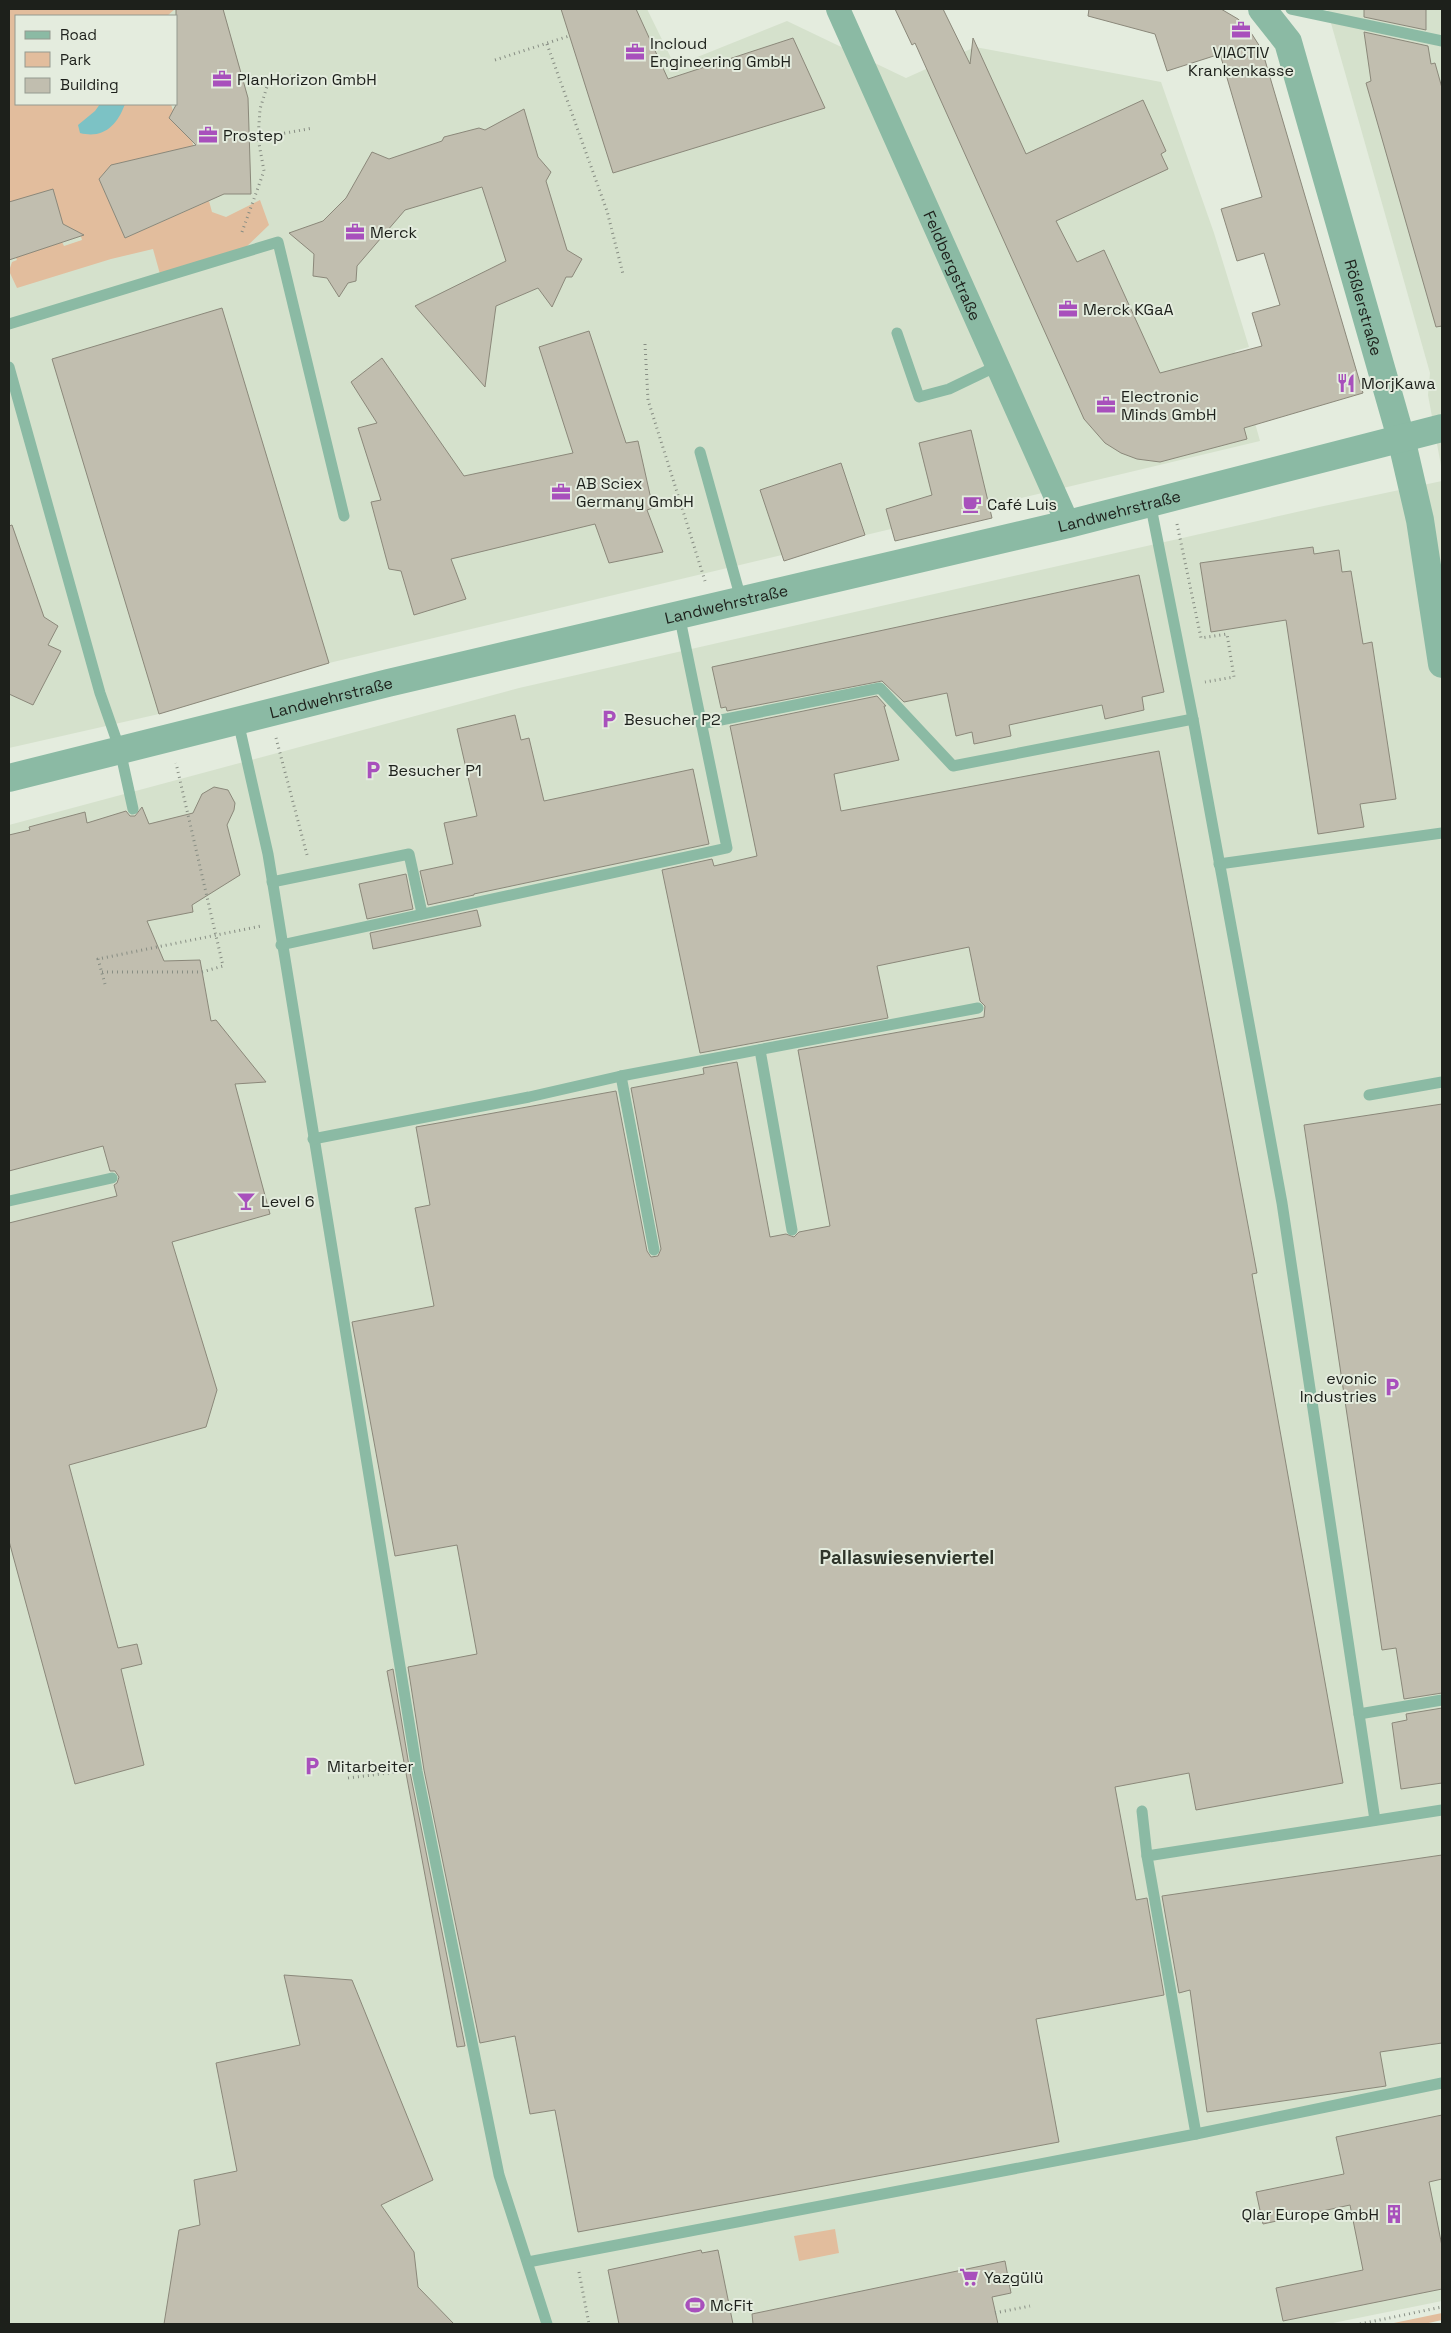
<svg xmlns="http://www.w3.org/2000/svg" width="1451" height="2333" font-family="'Space Grotesk',sans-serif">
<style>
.built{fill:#d5e1cc;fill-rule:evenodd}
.green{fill:#e2bd9d}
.water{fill:#7cc2c5}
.building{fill:#c1beaf;stroke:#8b887a}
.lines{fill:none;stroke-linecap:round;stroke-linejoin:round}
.path{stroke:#878d83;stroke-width:3;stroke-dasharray:1 4;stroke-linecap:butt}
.service{stroke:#8bbaa4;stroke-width:11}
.minor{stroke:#8bbaa4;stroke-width:24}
.tertiary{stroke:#8bbaa4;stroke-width:28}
.labels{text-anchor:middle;stroke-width:4;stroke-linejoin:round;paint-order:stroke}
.poi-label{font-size:16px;fill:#1d201b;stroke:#e4ecde;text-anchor:start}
.street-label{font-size:16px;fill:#1d201b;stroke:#e4ecde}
.quarter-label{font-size:19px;font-weight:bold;fill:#2f352a;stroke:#e4ecde}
</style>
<rect width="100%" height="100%" fill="#e4ecde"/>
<g class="built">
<path d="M9,9H647L675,66L787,21L906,78L975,47L1161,82L1214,233L1249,347L1235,351L1260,441L329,663L159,714L9,748ZM16,16H176V104H16Z"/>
<polygon points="1327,9 1442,9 1442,471 1428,395 1430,373"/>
<polygon points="1442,481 1442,2301 1328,2324 9,2324 9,825 519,688 1319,507"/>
</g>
<g class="green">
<polygon points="9,9 175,9 167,16 16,16 16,104 171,104 173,111 169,118 192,141 195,150 176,150 111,165 99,179 125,238 209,201 212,212 226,217 260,200 269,225 243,250 160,274 153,249 111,259 17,288 9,271 12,262 17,260 15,256 62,242 64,246 82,240 80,233 63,224 9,208"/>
<polygon points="835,2229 839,2253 799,2261 794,2236"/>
<polygon points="1442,2313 1442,2320 1424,2324 1389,2324"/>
</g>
<path class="water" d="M100,104H125C117,126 103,139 80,133L78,125L95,111Z"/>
<g class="building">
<polygon points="176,9 223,9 248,98 251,194 224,194 125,238 99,179 111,165 196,145 169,118 176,105"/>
<polygon points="561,9 636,9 668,79 793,38 825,108 613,173"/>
<polygon points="895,9 943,9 970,64 973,38 1026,154 1143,100 1166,151 1161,154 1168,169 1056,221 1077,262 1104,250 1160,373 1262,346 1252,313 1280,305 1264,253 1237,261 1221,209 1262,197 1220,54 1167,71 1155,34 1088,16 1089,9 1221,9 1238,19 1248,28 1262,50 1363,393 1244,428 1247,439 1160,462 1137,459 1121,453 1105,443 1084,419 915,43 912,45"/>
<polygon points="1364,9 1426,9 1426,30 1364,17"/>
<polygon points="1364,32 1428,46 1431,64 1435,63 1442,88 1442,326 1436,327 1366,83 1371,81"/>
<polygon points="524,109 538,157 551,172 546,181 567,250 582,259 572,277 566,277 552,307 538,288 496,306 485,387 415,306 506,261 482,187 405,210 357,266 356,281 348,283 339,297 327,278 313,276 314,254 289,233 323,221 346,198 372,152 389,159 442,141 444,137 479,128 485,130"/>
<polygon points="53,189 63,224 84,235 9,260 9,202"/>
<polygon points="222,308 329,663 159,714 52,359"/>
<polygon points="589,331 626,443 638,441 653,508 647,510 663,552 609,563 595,524 451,559 466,599 414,615 401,571 389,569 371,502 381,500 358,428 377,423 351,382 382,358 464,476 573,453 539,347"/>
<polygon points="971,430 992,518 895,541 886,509 932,495 919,443"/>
<polygon points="841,463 865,535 784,561 760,490"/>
<polygon points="12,525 44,617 58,626 48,645 61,651 33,705 9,694 9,526"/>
<polygon points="1313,547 1314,554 1339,550 1342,572 1351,571 1363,644 1372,642 1396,799 1360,804 1364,827 1318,834 1286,620 1211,632 1200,563"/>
<polygon points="1139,575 1164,692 1142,697 1144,710 1105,719 1102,705 1009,725 1011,736 974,744 972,732 956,736 947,693 904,702 882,681 727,711 726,707 721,708 712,667"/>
<polygon points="877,696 886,706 884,706 899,760 834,774 841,811 1159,751 1257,1273 1252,1274 1343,1783 1196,1810 1189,1773 1115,1787 1136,1900 1147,1898 1164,1995 1036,2019 1059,2142 578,2232 555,2110 530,2114 515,2036 480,2043 424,1770 408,1667 477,1654 457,1545 395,1556 352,1322 434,1306 415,1208 430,1205 416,1127 616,1091 647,1251 651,1257 658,1256 661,1249 631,1088 704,1074 703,1068 737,1062 770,1237 786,1234 794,1237 799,1232 830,1226 798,1050 984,1017 985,1006 980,1001 969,947 877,966 888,1018 700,1053 662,870 712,859 714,866 757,856 730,726"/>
<polygon points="515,715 521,740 529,738 544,801 693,769 709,844 474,894 474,895 428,905 420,871 453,864 444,823 477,816 457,729"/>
<polygon points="214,787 228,790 235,803 234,810 227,825 240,875 192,905 193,912 147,921 164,961 200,960 211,1021 216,1020 266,1082 235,1084 270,1214 172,1242 217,1390 206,1427 69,1465 118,1648 137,1644 142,1664 121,1669 144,1765 75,1784 9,1541 9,1223 117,1196 114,1185 117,1183 119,1177 115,1171 110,1171 103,1146 9,1171 9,835 30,830 29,827 85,812 87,823 126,811 130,816 135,816 142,807 149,824 193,813 202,794"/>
<polygon points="406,874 413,909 367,919 359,884"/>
<polygon points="477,910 481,926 373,949 370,933"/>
<polygon points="1442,1104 1442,1693 1404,1699 1396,1648 1382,1650 1304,1125"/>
<polygon points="393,1669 410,1772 465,2046 457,2047 387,1671"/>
<polygon points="1442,1708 1442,1783 1401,1789 1392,1723 1407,1720 1406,1714"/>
<polygon points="1442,1855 1442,2043 1380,2052 1386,2086 1207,2112 1190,1990 1179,1993 1162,1896"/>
<polygon points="284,1975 352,1980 433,2180 381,2205 414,2252 418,2287 454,2324 164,2324 179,2230 200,2225 194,2180 237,2171 216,2063 300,2045"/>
<polygon points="1442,2115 1442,2179 1429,2182 1442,2246 1442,2289 1283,2321 1276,2288 1363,2270 1350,2205 1263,2224 1256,2192 1344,2174 1336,2137"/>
<polygon points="701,2250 702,2253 718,2250 733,2324 619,2324 608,2270"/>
<polygon points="1005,2261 1011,2293 992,2297 998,2324 753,2324 752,2314"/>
</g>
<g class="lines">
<g class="path">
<polyline points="547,44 607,211 623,274"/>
<polyline points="495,60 569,36"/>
<polyline points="249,140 258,138 260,109 269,80 296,75"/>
<polyline points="242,232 264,171 258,138 313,128"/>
<polyline points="645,344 648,400 705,581"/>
<polyline points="1177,524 1201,638 1227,634 1234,677 1205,682"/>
<polyline points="276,738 307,855"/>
<polyline points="102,972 202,972 223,966 176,763"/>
<polyline points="105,984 98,959 261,926"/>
<polyline points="348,1778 397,1772"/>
<polyline points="579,2272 589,2324"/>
<polyline points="995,2313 1030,2306"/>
<polyline points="1360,2324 1442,2307"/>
</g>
<g class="service">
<polyline points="1291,9 1442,41"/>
<polyline points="9,324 278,242 344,516"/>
<polyline points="897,333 919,397 949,389 997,366"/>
<polyline points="9,367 100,693 120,750 133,809"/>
<polyline points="700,452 741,599"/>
<polyline points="1150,502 1193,719 1282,1203 1375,1820"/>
<polyline points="238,721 268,854 417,1771 499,2175 547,2324"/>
<polyline points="701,724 880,688 953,766 1193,719"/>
<polyline points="1219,864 1442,833"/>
<polyline points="272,882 409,854 422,913"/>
<polyline points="281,945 727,848 679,614"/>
<polyline points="760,1050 792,1230"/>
<polyline points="621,1076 654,1250"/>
<polyline points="1369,1095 1442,1082"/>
<polyline points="313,1139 529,1097 621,1076 978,1008"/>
<polyline points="9,1201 112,1178"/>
<polyline points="1359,1714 1442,1700"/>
<polyline points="1142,1811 1147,1856"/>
<polyline points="1196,2134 1442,2083"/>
<polyline points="528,2262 1196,2134 1147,1856 1442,1810"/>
</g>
<path class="minor" id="s1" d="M838,9L1068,524"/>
<g class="tertiary">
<path id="s2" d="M1262,9L1288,42L1401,438L1420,520L1442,664"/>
<path id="s3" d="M9,778L388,683L1068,524L1442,428"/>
</g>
</g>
<defs>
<g id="office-bare" transform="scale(1.5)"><path d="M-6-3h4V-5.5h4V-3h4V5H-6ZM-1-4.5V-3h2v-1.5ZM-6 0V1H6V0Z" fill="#a850bc" stroke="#e4ecde" stroke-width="2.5" paint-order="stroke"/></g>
<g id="restaurant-bare" transform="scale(1.5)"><path d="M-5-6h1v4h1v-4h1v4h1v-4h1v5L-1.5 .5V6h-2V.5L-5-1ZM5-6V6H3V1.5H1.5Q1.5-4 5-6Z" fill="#a850bc" stroke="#e4ecde" stroke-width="2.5" paint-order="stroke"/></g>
<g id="cafe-bare" transform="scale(1.5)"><path d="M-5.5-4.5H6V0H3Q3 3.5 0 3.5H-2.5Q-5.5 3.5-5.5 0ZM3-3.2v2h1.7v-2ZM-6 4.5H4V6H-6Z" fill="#a850bc" stroke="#e4ecde" stroke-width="2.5" paint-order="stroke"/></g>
<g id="parking-bare" transform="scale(1.5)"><path d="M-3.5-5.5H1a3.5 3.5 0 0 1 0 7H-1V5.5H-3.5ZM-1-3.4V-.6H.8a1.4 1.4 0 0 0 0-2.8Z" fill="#a850bc" stroke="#e4ecde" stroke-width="2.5" paint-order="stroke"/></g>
<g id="bar-bare" transform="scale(1.5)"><path d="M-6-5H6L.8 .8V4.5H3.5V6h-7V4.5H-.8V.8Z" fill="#a850bc" stroke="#e4ecde" stroke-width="2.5" paint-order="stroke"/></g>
<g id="building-bare" transform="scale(1.5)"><path d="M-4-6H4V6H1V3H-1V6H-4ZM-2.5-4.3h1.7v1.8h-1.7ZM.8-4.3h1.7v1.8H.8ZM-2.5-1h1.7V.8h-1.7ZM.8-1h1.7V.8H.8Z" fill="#a850bc" stroke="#e4ecde" stroke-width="2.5" paint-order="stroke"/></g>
<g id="supermarket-bare" transform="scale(1.5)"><path d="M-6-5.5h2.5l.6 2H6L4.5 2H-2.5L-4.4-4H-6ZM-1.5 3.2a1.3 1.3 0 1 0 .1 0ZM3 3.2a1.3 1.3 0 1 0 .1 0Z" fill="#a850bc" stroke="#e4ecde" stroke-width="2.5" paint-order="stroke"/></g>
<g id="stadium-bare" transform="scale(1.5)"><path d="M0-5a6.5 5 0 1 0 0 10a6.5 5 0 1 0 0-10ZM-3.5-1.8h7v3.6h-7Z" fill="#a850bc" stroke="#e4ecde" stroke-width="2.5" paint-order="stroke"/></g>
</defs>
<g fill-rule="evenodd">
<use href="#office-bare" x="1241" y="30"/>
<use href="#office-bare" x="635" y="52"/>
<use href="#office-bare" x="222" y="79"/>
<use href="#office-bare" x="208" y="135"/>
<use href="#office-bare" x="355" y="232"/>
<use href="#office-bare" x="1068" y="309"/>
<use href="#restaurant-bare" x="1346" y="383"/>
<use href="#office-bare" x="1106" y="405"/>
<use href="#office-bare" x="561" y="492"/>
<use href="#cafe-bare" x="972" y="504"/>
<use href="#parking-bare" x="609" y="719"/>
<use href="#parking-bare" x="373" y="770"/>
<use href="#bar-bare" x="246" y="1201"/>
<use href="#parking-bare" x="1392" y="1387"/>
<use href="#parking-bare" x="312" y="1766"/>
<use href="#building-bare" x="1394" y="2214"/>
<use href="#supermarket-bare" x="969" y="2277"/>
<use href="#stadium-bare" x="695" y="2305"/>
</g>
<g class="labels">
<g class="poi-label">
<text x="650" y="49">Incloud<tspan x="650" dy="18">Engineering GmbH</tspan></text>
<text x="1241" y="58" text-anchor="middle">VIACTIV<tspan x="1241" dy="18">Krankenkasse</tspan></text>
<text x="237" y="85">PlanHorizon GmbH</text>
<text x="223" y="141">Prostep</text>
<text x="370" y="238">Merck</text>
<text x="1083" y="315">Merck KGaA</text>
<text x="1361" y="389">MorjKawa</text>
<text x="1121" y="402">Electronic<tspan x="1121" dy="18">Minds GmbH</tspan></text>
<text x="576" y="489">AB Sciex<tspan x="576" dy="18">Germany GmbH</tspan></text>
<text x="987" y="510">Café Luis</text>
<text x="624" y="725">Besucher P2</text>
<text x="388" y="776">Besucher P1</text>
<text x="261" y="1207">Level 6</text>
<text x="1377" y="1384" text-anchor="end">evonic<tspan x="1377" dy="18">Industries</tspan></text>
<text x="327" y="1772">Mitarbeiter</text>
<text x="1379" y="2220" text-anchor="end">Qlar Europe GmbH</text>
<text x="984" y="2283">Yazgülü</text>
<text x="710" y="2311">McFit</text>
</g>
<g class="street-label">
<text dy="6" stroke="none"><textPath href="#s1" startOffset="281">Feldbergstraße</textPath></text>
<text dy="6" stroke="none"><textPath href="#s2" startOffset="318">Rößlerstraße</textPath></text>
<text dy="6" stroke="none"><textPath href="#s3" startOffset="1142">Landwehrstraße</textPath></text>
<text dy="6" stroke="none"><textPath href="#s3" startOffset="738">Landwehrstraße</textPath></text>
<text dy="6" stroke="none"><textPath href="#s3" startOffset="332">Landwehrstraße</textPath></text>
</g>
<g class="quarter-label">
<text x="907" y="1564">Pallaswiesenviertel</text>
</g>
</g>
<rect width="1451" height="2333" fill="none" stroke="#1d201b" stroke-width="20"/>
<rect x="15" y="15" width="162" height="90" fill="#e4ecde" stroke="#949a90"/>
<rect x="25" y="31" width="25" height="8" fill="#8bbaa4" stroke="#949a90"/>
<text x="60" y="40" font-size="15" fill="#1d201b">Road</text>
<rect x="25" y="52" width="25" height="15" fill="#e2bd9d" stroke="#949a90"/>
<text x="60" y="65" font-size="15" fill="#1d201b">Park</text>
<rect x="25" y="78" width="25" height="15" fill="#c1beaf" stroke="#949a90"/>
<text x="60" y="90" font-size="15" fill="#1d201b">Building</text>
</svg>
